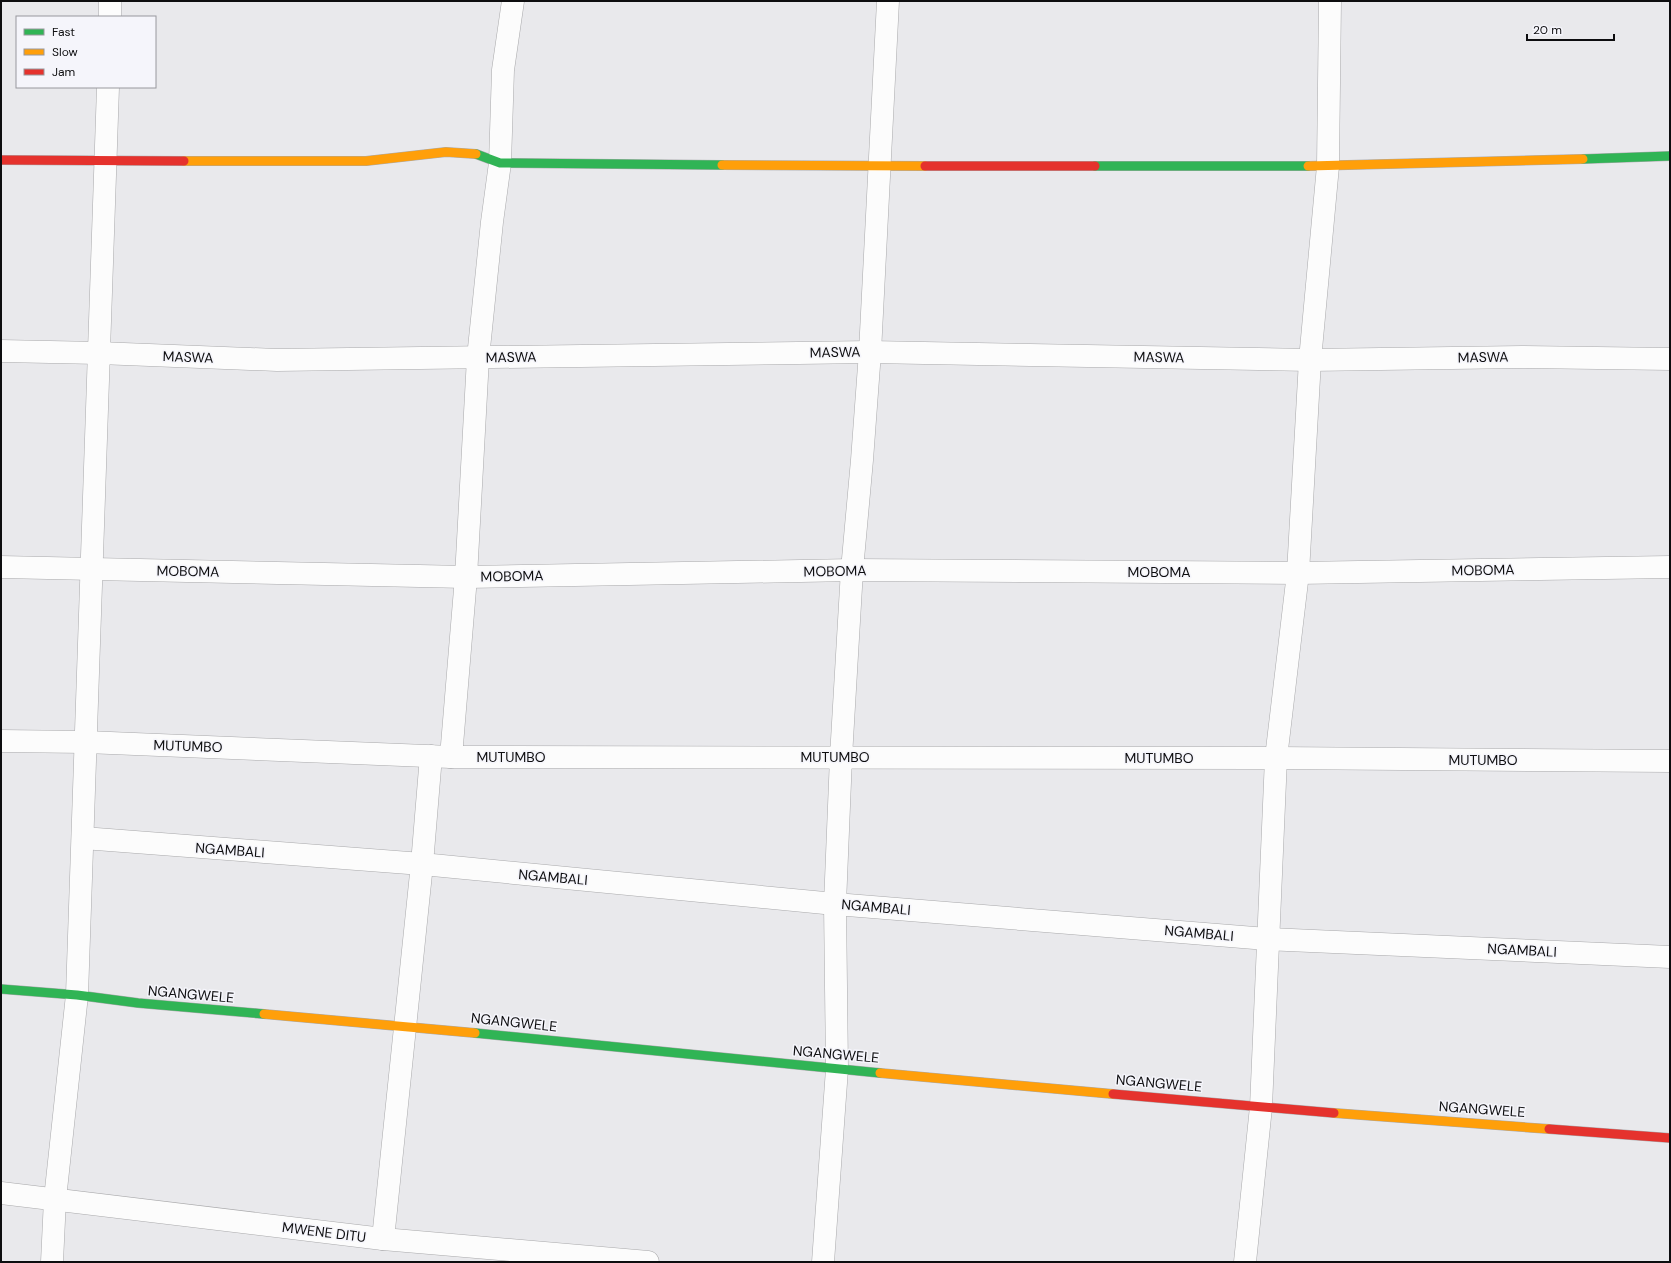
<svg xmlns="http://www.w3.org/2000/svg" width="1671" height="1263" font-family="'DM Sans',sans-serif">
<style>
.lines{fill:none;stroke-linecap:round;stroke-linejoin:round}
.street-casing{stroke:#a9a9ab;stroke-width:23}
.fast-casing{stroke:#a9a9ab;stroke-width:10}
.slow-casing{stroke:#a9a9ab;stroke-width:10}
.jam-casing{stroke:#a9a9ab;stroke-width:10}
.street{stroke:#fcfcfc;stroke-width:22}
.fast{stroke:#30b455;stroke-width:9}
.slow{stroke:#ff9f0a;stroke-width:9}
.jam{stroke:#e5322d;stroke-width:9}
.labels{text-anchor:middle;stroke-width:3;stroke-linejoin:round;paint-order:stroke}
.street-label{font-size:14px;fill:#0d0d0f;stroke:#f5f5fb}
</style>
<rect width="100%" height="100%" fill="#e9e9ec"/>
<g class="lines">
<g class="street-casing">
<g id="street">
<polyline points="110,17 110,1"/>
<polyline points="1,351 99,353 277,360 870,352 1310,360 1522,357 1670,359"/>
<polyline points="1,567 466,577 852,570 1298,573 1670,567"/>
<polyline points="1,741 86,742 451,757 1276,758 1670,761"/>
<polyline points="451,757 466,577 478,358 492,222 500,163 503,70 513,1"/>
<polyline points="83,838 422,864 835,904 1267,939 1670,957"/>
<polyline points="1,1193 383,1239 648,1262"/>
<polyline points="383,1239 422,864 431,756"/>
<polyline points="52,1262 55,1199 77,995 108,87"/>
<polyline points="823,1262 837,1069 835,904 841,757 852,570 862,460 870,352 888,1"/>
<polyline points="1245,1262 1261,1107 1276,758 1298,573 1310,360 1328,166 1330,1"/>
</g>
</g>
<g class="fast-casing">
<g id="fast">
<polyline points="476,154 500,163 722,165"/>
<polyline points="1583,159 1670,156"/>
<polyline points="1095,166 1308,166"/>
<polyline points="1,989 77,995 138,1003 264,1014"/>
<polyline points="475,1033 880,1073"/>
</g>
</g>
<g class="slow-casing">
<g id="slow">
<polyline points="184,161 366,161 446,152 476,154"/>
<polyline points="722,165 925,166"/>
<polyline points="1308,166 1583,159"/>
<polyline points="264,1014 475,1033"/>
<polyline points="880,1073 1113,1094"/>
<polyline points="1334,1113 1549,1129"/>
</g>
</g>
<g class="jam-casing">
<g id="jam">
<polyline points="1,160 184,161"/>
<polyline points="925,166 1095,166"/>
<polyline points="1113,1094 1334,1113"/>
<polyline points="1549,1129 1670,1138"/>
</g>
</g>
<use href="#street" class="street"/>
<use href="#fast" class="fast"/>
<use href="#slow" class="slow"/>
<use href="#jam" class="jam"/>
</g>
<g class="labels">
<g class="street-label">
<text transform="translate(835 352) rotate(-1)" y="5">MASWA</text>
<text transform="translate(188 357) rotate(2)" y="5">MASWA</text>
<text transform="translate(511 357) rotate(-1)" y="5">MASWA</text>
<text transform="translate(1159 357) rotate(1)" y="5">MASWA</text>
<text transform="translate(1483 357) rotate(-1)" y="5">MASWA</text>
<text transform="translate(1483 570) rotate(-1)" y="5">MOBOMA</text>
<text transform="translate(188 571) rotate(1)" y="5">MOBOMA</text>
<text transform="translate(835 571) rotate(-1)" y="5">MOBOMA</text>
<text x="1159" y="577">MOBOMA</text>
<text transform="translate(512 576) rotate(-1)" y="5">MOBOMA</text>
<text transform="translate(188 746) rotate(2)" y="5">MUTUMBO</text>
<text x="511" y="762">MUTUMBO</text>
<text x="835" y="762">MUTUMBO</text>
<text x="1159" y="763">MUTUMBO</text>
<text x="1483" y="765">MUTUMBO</text>
<text transform="translate(230 850) rotate(4)" y="5">NGAMBALI</text>
<text transform="translate(553 877) rotate(5)" y="5">NGAMBALI</text>
<text transform="translate(876 907) rotate(5)" y="5">NGAMBALI</text>
<text transform="translate(1199 933) rotate(5)" y="5">NGAMBALI</text>
<text transform="translate(1522 950) rotate(3)" y="5">NGAMBALI</text>
<text transform="translate(191 994) rotate(5)" y="5">NGANGWELE</text>
<text transform="translate(514 1022) rotate(6)" y="5">NGANGWELE</text>
<text transform="translate(836 1054) rotate(5)" y="5">NGANGWELE</text>
<text transform="translate(1159 1083) rotate(5)" y="5">NGANGWELE</text>
<text transform="translate(1482 1109) rotate(4)" y="5">NGANGWELE</text>
<text transform="translate(324 1232) rotate(7)" y="5">MWENE DITU</text>
</g>
</g>
<rect width="1671" height="1263" fill="none" stroke="#0d0d0f" stroke-width="4"/>
<rect x="16" y="16" width="140" height="72" fill="#f5f5fb" stroke="#98989d"/>
<rect x="24" y="29" width="20" height="6" fill="#30b455" stroke="#98989d"/>
<text x="52" y="36" font-size="12" fill="#0d0d0f">Fast</text>
<rect x="24" y="49" width="20" height="6" fill="#ff9f0a" stroke="#98989d"/>
<text x="52" y="56" font-size="12" fill="#0d0d0f">Slow</text>
<rect x="24" y="69" width="20" height="6" fill="#e5322d" stroke="#98989d"/>
<text x="52" y="76" font-size="12" fill="#0d0d0f">Jam</text>
<path d="M1527 34v6h87v-6" fill="none" stroke="#0d0d0f" stroke-width="2"/>
<text x="1533" y="34" font-size="12" fill="#0d0d0f" stroke="#f5f5fb" stroke-width="3" paint-order="stroke">20 m</text>
</svg>
